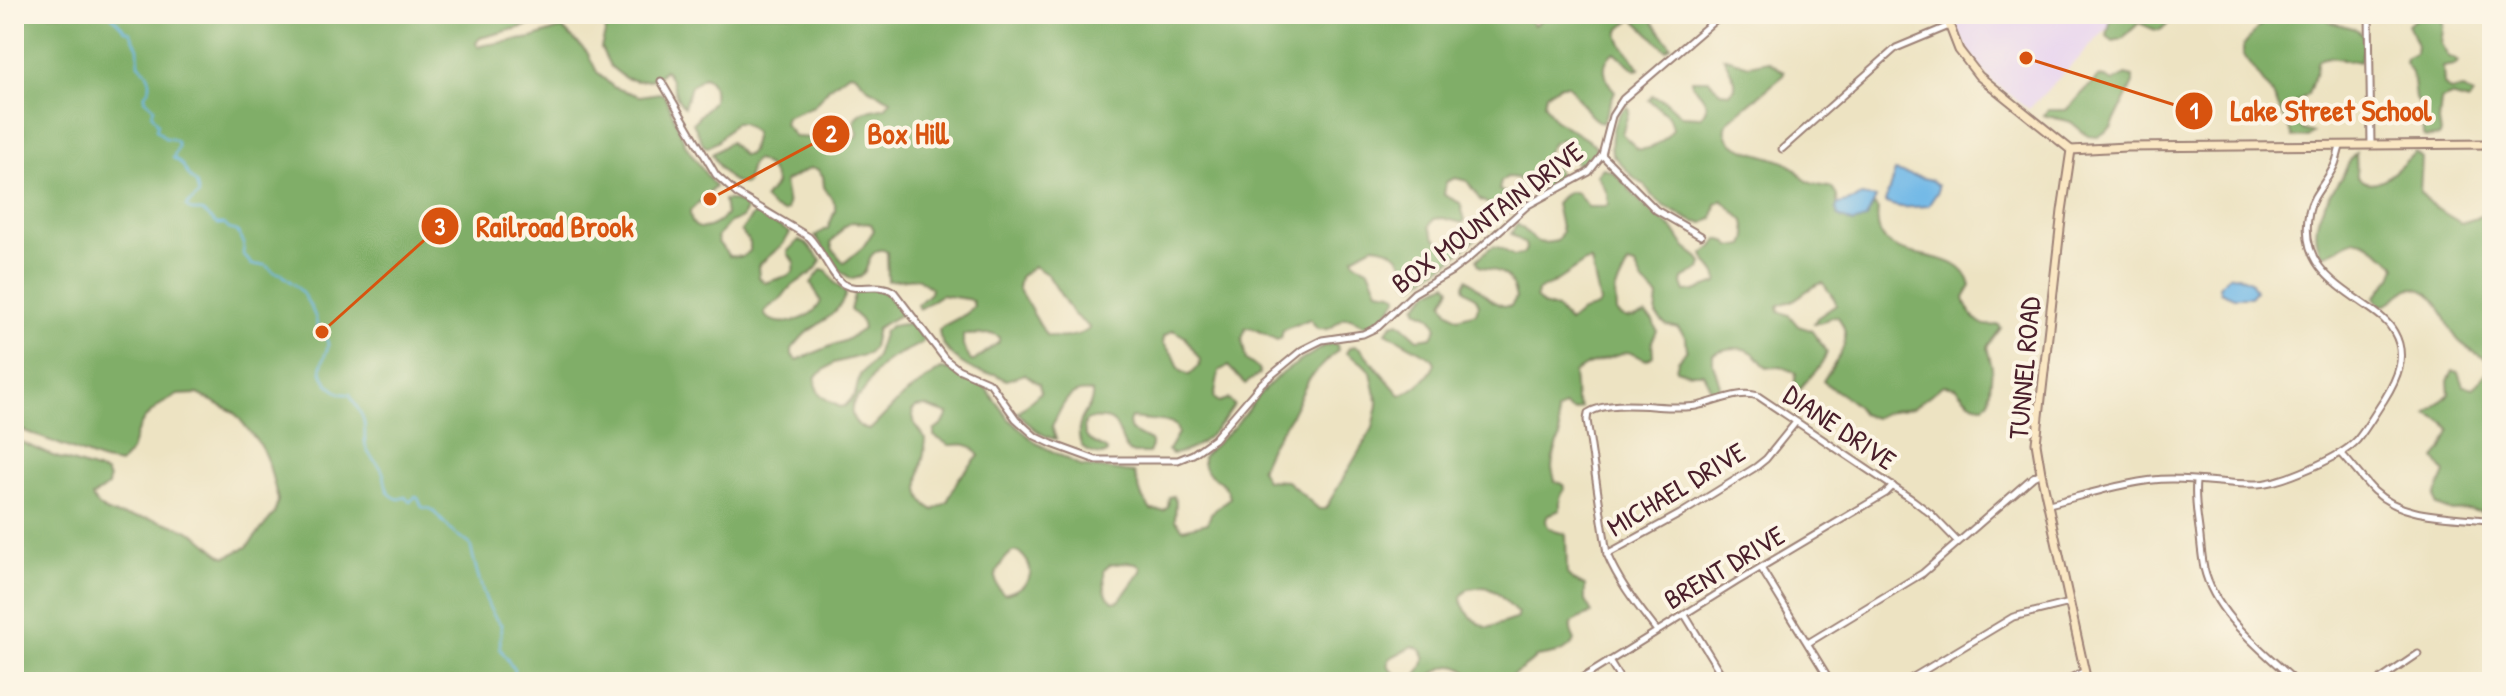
<svg xmlns="http://www.w3.org/2000/svg" width="2506" height="696" font-family="'Patrick Hand',sans-serif">
<style>
.built{fill:#e6d2f0}
.forest{fill:#80ae67;stroke:#656649;stroke-width:2;fill-rule:evenodd}
.water{fill:#6fb8e7;stroke:#5c6c89;stroke-width:2}
.lines{fill:none;stroke-linecap:round;stroke-linejoin:round}
.stream{stroke:#6fb8e7;stroke-width:2}
.street-casing{stroke:#9c8176;stroke-width:9}
.secondary-casing{stroke:#9c8176;stroke-width:11}
.street{stroke:#fff;stroke-width:5}
.secondary{stroke:#fae7c3;stroke-width:7}
.labels{text-anchor:middle;stroke-width:8;stroke-linejoin:round;paint-order:stroke}
.street-label{font-size:28px;fill:#4a1f2b;stroke:#fcf5e5}
.leader{fill:none;stroke:#d8530f;stroke-width:3}
.callout-dot{fill:#d8530f;stroke:#fcf5e5;stroke-width:3}
.mark-label{font-size:24px;text-anchor:middle;font-weight:bold;fill:#fff}
.callout-label{font-size:30px;text-anchor:middle;font-weight:bold;fill:#d8530f;stroke:#fcf5e5;stroke-width:8;stroke-linejoin:round;paint-order:stroke}
</style>
<rect width="100%" height="100%" fill="#fcf5e5"/>
<filter id="ink" filterUnits="userSpaceOnUse"><feTurbulence type="fractalNoise" baseFrequency=".0125" numOctaves="2"/><feDisplacementMap in="SourceGraphic" scale="16" xChannelSelector="R" yChannelSelector="G"/><feConvolveMatrix kernelMatrix="1 2 1 2 8 2 1 2 1" color-interpolation-filters="sRGB"/></filter>
<filter id="wash" filterUnits="userSpaceOnUse"><feTurbulence type="fractalNoise" baseFrequency=".006" numOctaves="4" result="noise"/><feDisplacementMap in="SourceGraphic" scale="32" xChannelSelector="R" yChannelSelector="G"/><feGaussianBlur stdDeviation="1.8" result="paint"/><feColorMatrix in="noise" values="0 0 0 0 0 0 0 0 0 0 0 0 0 0 0 0 0 1.4 0 .05"/><feComposite in="paint" operator="in"/></filter>
<g filter="url(#wash)">
<rect width="100%" height="100%" fill="#ede3c2"/>
<polygon class="built" points="1952,14 2121,14 2029,109 1992,81 1982,69 1963,41"/>
<g class="forest">
<path d="M14,14H555L542,22L480,38L476,43L478,46L532,38L562,28L587,52L597,72L613,87L639,96L660,93L665,96L686,146L715,187L690,211C690,237 714,229 726,215L724,200C732,199 741,202 746,209L742,218L730,222L717,237L718,242L729,256L742,257L750,251V243L741,231L752,216L758,213L790,233L783,244L758,266L759,277L764,283L787,276L793,272L795,262L788,255V251L799,240L806,243L821,260C816,274 803,277 792,286C786,290 784,297 778,301C771,306 768,306 764,314C776,331 814,320 821,301L811,283L821,270H826L835,283L846,293C840,314 820,322 805,334C800,339 796,344 792,349V355L797,360L846,340L863,329L861,320L850,310L855,292C876,285 891,292 902,310L901,314L877,328L873,347L868,354L834,363L816,376C813,394 825,399 840,407L845,406L855,395L860,375L875,359L884,331L891,326L910,323L923,338V342C912,349 899,353 888,360C876,369 871,379 864,391C862,395 858,396 855,400C847,412 854,426 868,430L872,428L903,396L941,369L948,370L984,386L1009,419L1036,443L1081,466L1134,473L1142,497L1151,510L1164,511L1168,507L1169,497L1173,496L1176,501L1175,520L1183,529L1208,523L1211,513L1230,498C1224,473 1201,481 1203,456L1234,427L1259,395L1279,375L1324,346L1333,343L1337,345L1338,350L1309,379L1290,417L1270,447L1260,469L1266,480L1287,481L1319,509H1325L1373,428L1378,405L1371,372L1362,363L1346,353L1349,348L1354,346L1360,348L1400,395C1413,392 1432,375 1435,363L1432,358L1386,332L1392,324L1399,322L1418,339L1432,337L1437,328C1433,317 1429,314 1418,311L1416,306L1430,291L1447,283L1451,288L1443,302L1448,311L1458,318L1476,313L1479,304L1476,298L1465,290L1464,285L1467,279C1481,289 1493,308 1511,306L1516,298C1510,271 1503,273 1479,266L1477,260C1495,241 1493,244 1514,256L1523,254L1526,249L1525,244L1511,234L1517,224C1536,236 1529,247 1557,241L1562,232L1556,204C1560,197 1569,189 1577,193L1588,207H1605L1608,204L1607,193L1597,175L1603,168L1614,172L1645,207L1674,230L1686,248L1699,258L1702,263L1700,269L1683,279L1682,284L1685,292L1695,291L1717,283C1720,271 1705,265 1703,254L1713,247L1718,239L1725,241L1732,247L1744,245L1747,238L1744,221L1722,200L1716,204L1713,218L1704,223L1694,222L1665,207L1652,196L1645,185L1635,179L1612,154C1610,138 1613,115 1627,107L1629,110L1622,134L1638,149C1651,151 1666,139 1673,129L1668,116L1649,100L1652,96L1664,100L1682,116L1700,117C1714,105 1701,94 1692,84V80H1709L1720,92L1729,93L1735,88V80L1723,57L1749,65L1768,61L1784,72L1783,76L1728,121C1713,152 1773,153 1790,165C1796,168 1799,174 1803,178C1812,186 1822,185 1832,188L1837,196L1838,216L1844,219L1870,211L1873,204L1878,209C1869,275 1960,237 1971,286L1964,298C1966,308 1975,322 1985,325C1990,326 1994,325 1999,325L2001,328L1987,347L1992,367L1989,401L1984,405C1969,405 1965,397 1955,387L1943,385L1913,408L1892,411L1874,418L1861,414C1855,399 1834,392 1823,381C1836,360 1857,340 1837,316C1828,316 1823,325 1814,323L1817,318L1836,305L1835,300L1823,283C1810,285 1803,296 1791,301C1787,303 1782,303 1778,306L1779,311L1789,315L1798,326L1811,330L1827,352C1823,368 1811,374 1802,386C1797,393 1796,398 1790,403L1785,400L1794,386L1796,373L1781,366L1767,368C1762,364 1758,356 1753,353C1742,345 1724,348 1713,354V364L1720,385L1718,392L1713,393L1703,373H1689L1676,369L1678,361L1687,350L1686,338L1678,328L1666,325L1656,315L1658,297L1644,284L1635,266L1628,264L1615,291L1616,312C1624,322 1634,318 1645,314L1653,321L1657,331L1652,341L1653,356L1647,360L1628,352L1587,365L1574,373L1576,400L1581,408L1573,411L1564,406L1557,411L1560,438L1553,458L1552,468L1555,481L1564,485L1565,489L1560,497V510L1548,515L1546,520C1547,532 1557,531 1566,534L1567,574L1573,580L1585,586V601L1592,613C1577,620 1564,620 1575,641C1567,653 1550,655 1536,657C1527,668 1514,672 1504,682H1471L1472,677C1454,656 1439,669 1422,682L1416,681V677C1422,667 1429,660 1420,649L1413,646L1390,658L1388,663L1390,669L1406,682H14V439L53,456L106,473L109,479L108,486L92,497C105,523 135,513 160,521C173,525 190,530 201,538C210,545 216,553 226,557L247,547L274,514L278,500L269,465L261,446L234,412L198,394L178,395L160,405L144,419L136,434L131,451L120,464L103,461L14,427ZM1591,261L1600,303L1597,307L1581,312L1569,322L1557,309L1543,305L1536,298L1537,291L1552,284L1585,262ZM925,406L948,414L943,424L934,431V436L949,445C964,445 970,441 979,456L958,479L947,502L934,510C907,497 924,464 926,440L915,425L912,411L916,407ZM1012,552H1019C1041,572 1028,588 1004,594C988,581 998,564 1012,552ZM1129,562L1136,563L1141,567V571L1119,601L1114,602C1102,595 1105,582 1104,570L1110,565ZM1485,587L1496,592L1518,614V618L1488,628C1476,623 1461,610 1461,597L1468,589Z"/>
<path d="M606,14H1524L1534,25L1539,22L1546,14H1644L1652,20L1671,46L1666,50L1634,19C1600,33 1632,52 1640,69L1635,70L1615,52C1599,61 1604,80 1615,91L1602,123C1587,118 1579,96 1568,85H1561L1546,94L1544,103L1554,119L1594,144L1597,151L1581,169L1577,170L1573,148L1562,139L1553,143L1546,153C1549,163 1560,170 1562,179L1531,194L1517,178L1507,177L1501,182L1499,190L1513,197L1515,200C1513,209 1507,214 1500,219L1495,216L1491,205L1480,200L1467,181L1455,178L1446,182L1444,195L1460,203L1465,220L1462,223L1443,218L1434,219L1429,226L1434,237L1444,246L1467,232L1478,231L1481,234L1450,261L1413,286L1408,282C1406,260 1396,247 1373,246L1353,257L1355,262L1369,269L1378,290L1392,292L1398,296C1393,309 1379,321 1366,326L1351,318H1344C1332,325 1334,331 1317,329L1310,319L1283,330L1281,338L1277,340L1252,328H1246L1242,339L1246,360L1259,369L1260,374L1245,384L1228,366L1219,371L1214,398L1219,402L1228,399L1234,405C1221,426 1198,453 1172,454L1168,450L1178,433L1176,426L1170,422L1131,418L1129,423L1131,431L1150,441L1152,446L1149,453H1130C1118,443 1122,420 1104,419C1096,418 1091,418 1085,422C1081,442 1094,441 1107,450V453L1102,455C1089,453 1080,450 1079,436C1077,414 1094,409 1092,392C1066,388 1063,406 1052,426L1056,439C1041,437 1027,423 1018,412L1041,392L1039,384L1025,374L1007,380C1002,379 999,376 995,374C994,374 984,374 983,373C965,369 939,349 939,330L943,326L966,314L974,306L972,300L941,295L919,309L917,305L930,293L931,288L917,278L888,281L887,252C881,247 875,251 871,256C866,267 867,277 852,279L841,272L815,236L828,228L835,211V204L824,187L823,176L817,169L810,168L784,182L788,205L787,210L784,212L773,208L764,199L776,184C774,173 767,162 755,160L751,165L746,184C729,185 719,168 712,154L730,142L742,155H747L751,151L755,132L742,123H734L718,141L708,147L704,146L693,123L713,101C714,91 713,79 703,77L691,86L684,107C673,98 675,80 665,70L655,79L637,81L625,78L610,66L601,48L609,18ZM849,73L855,74L869,89L891,100L886,107C873,111 859,108 854,123L858,133L857,137C831,144 819,137 795,137L784,124L786,117L814,106L829,88ZM852,222L871,224L874,230L863,247L844,263L833,250L831,243L844,227ZM1034,266L1048,275L1073,314L1089,327L1088,330C1076,337 1058,340 1046,335L1018,288L1020,277ZM1173,330L1185,337L1200,360L1199,366L1189,375L1180,370L1174,356L1163,343L1164,336ZM994,334L999,337V342L974,361H971L963,346V335Z"/>
<path d="M2112,14H2177C2157,34 2164,34 2139,23L2122,39L2113,41L2107,36Z"/>
<path d="M2270,14H2322C2335,35 2378,14 2360,62L2330,57L2320,59L2317,62L2316,72L2308,94L2293,105L2303,130L2313,133L2308,138L2293,137L2274,97L2243,54V45Z"/>
<path d="M2422,14H2440C2446,26 2442,32 2441,44L2448,56L2458,61L2455,65L2443,67L2444,85L2450,91L2464,89L2473,95L2469,101L2451,96L2441,100L2439,122L2441,133L2439,136L2425,138L2423,136L2422,106L2415,99L2412,73L2405,63L2406,59L2415,54L2416,43L2408,25Z"/>
<polygon points="2125,75 2133,77 2133,83 2111,128 2098,137 2088,136 2071,122 2043,115 2048,110 2066,110 2098,77 2106,78 2113,82"/>
<path d="M2415,152L2422,158L2420,192L2434,207L2461,223L2477,218L2492,207V514L2469,510L2452,511L2436,505L2435,497L2445,473L2435,459L2442,451L2450,430L2445,423L2427,414L2449,394L2448,381L2453,371L2459,372L2464,386L2474,388L2489,369L2491,362C2480,355 2469,351 2459,341C2442,323 2442,288 2410,288L2386,305H2380L2375,297L2392,277L2396,267C2392,258 2385,257 2377,250C2354,229 2349,246 2325,254L2321,253C2307,223 2326,201 2342,176C2347,168 2348,161 2355,154L2356,153L2357,177C2377,195 2401,166 2415,152Z"/>
</g>
<g class="water">
<path d="M1895,171L1931,180L1938,185V191L1928,206C1913,207 1900,210 1885,202Z"/>
<polygon points="1861,196 1876,198 1866,219 1853,223 1838,216 1836,209 1838,204 1855,200"/>
<polygon points="2237,275 2250,281 2255,291 2250,297 2234,297 2220,291 2219,286 2229,276"/>
</g>
<g class="lines">
<g class="stream">
<path d="M110,14L125,30L130,32L138,48L139,64C147,71 156,85 145,94V99L154,108L152,114L158,124L156,129L165,138L172,139L177,142L178,147L173,158C186,163 185,176 196,183L199,195L187,205L186,207L192,211H202L217,224H224L229,229L237,231L244,243L243,254L252,265H265L274,272L282,274C284,278 288,279 291,282C301,288 317,314 317,326C338,351 323,345 321,371C326,383 336,396 350,394C353,403 358,407 362,416C367,426 363,436 366,447C369,458 376,460 381,468C388,480 382,494 399,499L405,497L410,502L415,497L418,498L422,507L431,509L454,533L470,544C475,565 486,613 501,624L500,648L514,670L513,677L516,682"/>
<polyline points="525,682 529,680 531,682"/>
</g>
</g>
</g>
<g filter="url(#ink)">
<g class="lines">
<g class="street-casing">
<g id="street">
<polyline points="2369,14 2371,145"/>
<path d="M661,81L716,175L737,194L809,237C821,249 832,277 843,284C859,293 878,281 894,292L945,359L958,369L990,383L1016,419L1035,436L1052,444L1096,460H1178L1193,454L1214,439L1262,383L1302,350L1322,340L1363,334L1378,327L1414,293L1452,271L1469,258L1528,205L1589,172L1602,155L1612,116L1623,99L1722,14"/>
<polyline points="1782,149 1896,48 1949,26"/>
<polyline points="1602,155 1656,210 1701,236"/>
<path d="M2341,453C2352,465 2362,479 2374,491C2405,520 2453,515 2492,521"/>
<path d="M2196,482C2194,501 2198,519 2200,537C2201,547 2202,558 2204,568C2215,616 2263,650 2296,682"/>
<path d="M2049,504C2086,495 2136,478 2174,479C2202,479 2230,485 2258,484C2282,483 2342,457 2357,440C2367,428 2375,413 2384,400C2397,379 2408,356 2394,332C2388,321 2378,314 2368,307C2332,282 2299,262 2309,212C2312,194 2328,181 2335,164C2337,159 2338,153 2340,147"/>
<polyline points="1607,554 1680,514 1756,467 1766,459 1796,422"/>
<polyline points="1761,568 1831,682"/>
<polyline points="1685,615 1726,682"/>
<path d="M1657,631C1638,606 1619,583 1607,554L1587,420L1588,413C1614,397 1666,411 1696,406C1717,402 1738,390 1758,396L1913,500L1931,514L1958,542"/>
<polyline points="1808,643 1923,573 2033,477 2041,473"/>
<polyline points="1609,661 1622,682"/>
<polyline points="1576,682 1738,581 1886,493 1893,486"/>
<polyline points="1905,682 2013,617 2070,603"/>
<polyline points="2062,682 2085,671"/>
<polyline points="2377,682 2418,654"/>
</g>
</g>
<g class="secondary-casing">
<g id="secondary">
<polyline points="1945,14 1959,50 1979,76 2071,150 2126,147 2492,144"/>
<polyline points="2071,150 2062,211 2036,443 2041,473 2087,682"/>
</g>
</g>
<use href="#street" class="street"/>
<use href="#secondary" class="secondary"/>
</g>
</g>
<g class="labels">
<g class="street-label">
<text transform="translate(1487 217) rotate(-37)" y="10">BOX MOUNTAIN DRIVE</text>
<text transform="translate(2024 368) rotate(-85)" y="10">TUNNEL ROAD</text>
<text transform="translate(1840 427) rotate(34)" y="10">DIANE DRIVE</text>
<text transform="translate(1676 489) rotate(-31)" y="10">MICHAEL DRIVE</text>
<text transform="translate(1724 567) rotate(-31)" y="10">BRENT DRIVE</text>
</g>
</g>
<path class="leader" d="M2026 58L2194 111M710 199L831 134M322 332L440 226"/>
<g class="callout-dot">
<circle cx="2026" cy="58" r="8"/>
<circle cx="710" cy="199" r="8"/>
<circle cx="322" cy="332" r="8"/>
<circle cx="2194" cy="111" r="20"/>
<circle cx="831" cy="134" r="20"/>
<circle cx="440" cy="226" r="20"/>
</g>
<g class="mark-label">
<text x="2194" y="119">1</text>
<text x="831" y="142">2</text>
<text x="440" y="235">3</text>
</g>
<g class="callout-label">
<text x="2331" y="121">Lake Street School</text>
<text x="908" y="144">Box Hill</text>
<text x="555" y="237">Railroad Brook</text>
</g>
<rect width="2506" height="696" fill="none" stroke="#fcf5e5" stroke-width="48"/>
</svg>
